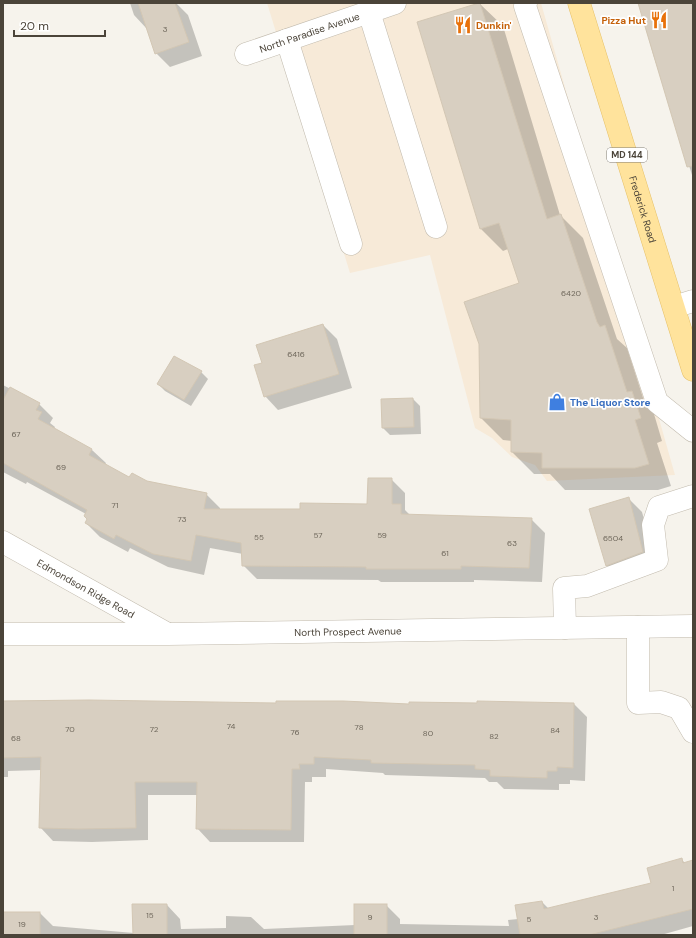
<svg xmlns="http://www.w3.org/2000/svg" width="696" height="938" font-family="'DM Sans',sans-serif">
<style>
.commercial{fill:#f7ead8}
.shadow{fill:#0003}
.building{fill:#d8cfc1;stroke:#d3c7b4}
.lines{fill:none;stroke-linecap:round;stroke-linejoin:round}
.minor-casing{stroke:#c2bbae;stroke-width:23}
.major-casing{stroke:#e6c16a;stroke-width:23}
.minor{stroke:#fff;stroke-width:22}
.major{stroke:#ffe39c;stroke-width:22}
.labels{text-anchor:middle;stroke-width:3.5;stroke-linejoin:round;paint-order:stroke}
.number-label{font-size:8px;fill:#6e675b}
.shield{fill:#fff;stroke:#817c74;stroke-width:1}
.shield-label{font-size:9px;font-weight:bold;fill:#4b4439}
.food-label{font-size:10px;font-weight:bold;fill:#c56008;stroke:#fff;text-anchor:end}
.street-label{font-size:10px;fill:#4b4439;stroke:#fff}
.shop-label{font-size:10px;font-weight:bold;fill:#366cbe;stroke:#fff;text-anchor:start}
</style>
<rect width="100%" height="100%" fill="#f6f3ec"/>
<polygon class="commercial" points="267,3 541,3 675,475 547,481 535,465 512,457 492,438 475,428 430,255 350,273"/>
<g class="shadow">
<polygon points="130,3 176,3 188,15 202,56 170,67 156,53 147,29 134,15"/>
<polygon points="639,3 693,3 693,178 653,54"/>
<polygon points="480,4 503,26 560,215 583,238 617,339 627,348 646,407 654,414 662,441 657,443 671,486 658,490 565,490 550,474 534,474 512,452 512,441 503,440 481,418 520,284 508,249 503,251 481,229"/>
<polygon points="323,325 337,339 352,388 278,410 265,396 263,364"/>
<polygon points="201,372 208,379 191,406 165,391 158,384"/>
<polygon points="3,385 39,404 53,418 50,423 55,427 54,429 92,450 106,463 105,465 130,478 206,494 220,508 220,510 301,510 368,505 391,479 405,493 405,510 411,516 531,519 545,533 542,582 474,580 474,582 381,582 378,580 257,579 243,565 243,554 210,548 204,575 168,567 130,548 128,552 100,537 86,523 88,519 86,514 27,482 26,484 3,472"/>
<polygon points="413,399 420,406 421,434 390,435 383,428 382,400"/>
<polygon points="628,498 642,512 657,566 620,579 606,565"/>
<polygon points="3,702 410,705 478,704 478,702 574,704 587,717 585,781 570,780 570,784 559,784 559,790 504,789 497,782 489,782 485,778 385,775 383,773 326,769 326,777 312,777 312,782 305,782 304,842 210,842 197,828 198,795 148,795 148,840 92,842 53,841 40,827 42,770 8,771 8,777 3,777"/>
<polygon points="681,859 685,863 693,861 693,926 661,935 3,935 3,913 40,913 53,926 134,933 167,905 180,919 181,929 226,928 226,916 251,917 264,929 355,925 386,905 400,919 400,924 509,926 508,920 518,919 542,902 549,909 652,884"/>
</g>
<g class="building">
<polygon points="138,3 175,3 189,42 155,54"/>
<polygon points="479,3 480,3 547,219 561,214 597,322 600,327 605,325 627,392 632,391 641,418 635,420 649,464 635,468 542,468 542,453 511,452 511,420 480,418 479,344 464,302 519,283 499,223 480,229 417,22"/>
<polygon points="638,3 693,3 693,166 687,167"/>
<polygon points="323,324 339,374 264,397 254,365 262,363 256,345"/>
<polygon points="174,356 202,371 184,400 157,384"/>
<polygon points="10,387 40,403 36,410 42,412 38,419 92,449 89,455 129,477 132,473 147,481 207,493 204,509 300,509 300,503 367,504 368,478 392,478 392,504 401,504 401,514 532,518 529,568 461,566 461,569 366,569 366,567 242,566 241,543 196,535 191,561 153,554 116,535 114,539 85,523 87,519 84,516 87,510 3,463 3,400"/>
<polygon points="413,398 414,427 382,428 381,399"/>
<polygon points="629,497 643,552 606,566 589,509"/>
<polygon points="89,700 276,703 276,701 343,701 409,704 409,702 477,703 477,701 574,703 573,768 557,767 557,771 547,771 547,778 490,776 490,770 475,769 475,765 371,763 371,760 314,757 314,764 299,764 300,769 292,769 291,830 196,829 197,782 135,782 136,828 78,829 39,828 41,757 3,758 3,701"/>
<polygon points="682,858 683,863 693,860 693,909 589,935 520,935 515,905 542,901 544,909 651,883 647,868"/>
<polygon points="132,904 167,904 167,935 133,935"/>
<rect x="354" y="904" width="33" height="31"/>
<rect x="3" y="912" width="37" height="23"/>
</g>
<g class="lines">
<g class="minor-casing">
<g id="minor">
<polyline points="526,3 525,6 657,402 693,431"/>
<polyline points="369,12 436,227"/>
<polyline points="287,40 351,244"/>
<path id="s1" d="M246,54L395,3"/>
<polyline points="674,307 693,301"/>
<path id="s2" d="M3,542L166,633"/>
<polyline points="638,627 638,703 661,702 679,708 693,732"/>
<polyline points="565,628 564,588 587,586 657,560 653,525 659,507 693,496"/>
<path id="s3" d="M3,634H168L693,626"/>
</g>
</g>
<g class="major-casing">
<g id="major">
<path id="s4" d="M579,3L693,370"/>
</g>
</g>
<use href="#minor" class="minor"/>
<use href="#major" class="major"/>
</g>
<defs>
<g id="restaurant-bare" transform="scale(1.38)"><path d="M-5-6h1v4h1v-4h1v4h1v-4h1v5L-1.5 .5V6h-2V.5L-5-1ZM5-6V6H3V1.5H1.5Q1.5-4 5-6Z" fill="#e8710a" stroke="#fff" stroke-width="2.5" paint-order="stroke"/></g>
<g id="shop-bare" transform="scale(1.38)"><path d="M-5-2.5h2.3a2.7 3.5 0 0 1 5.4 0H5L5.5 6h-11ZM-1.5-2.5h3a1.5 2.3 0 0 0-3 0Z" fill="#3f7fe0" stroke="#fff" stroke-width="2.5" paint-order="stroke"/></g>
</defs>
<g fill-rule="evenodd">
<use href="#restaurant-bare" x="659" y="20"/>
<use href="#restaurant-bare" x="463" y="25"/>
<use href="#shop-bare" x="557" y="402"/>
</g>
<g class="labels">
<g class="number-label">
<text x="165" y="32">3</text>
<text x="571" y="296">6420</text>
<text x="296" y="357">6416</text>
<text x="16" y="437">67</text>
<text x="61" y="470">69</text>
<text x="115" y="508">71</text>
<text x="182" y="522">73</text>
<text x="318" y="538">57</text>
<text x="382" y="538">59</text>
<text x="259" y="540">55</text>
<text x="613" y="541">6504</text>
<text x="512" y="546">63</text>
<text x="445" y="556">61</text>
<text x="231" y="729">74</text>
<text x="359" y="730">78</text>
<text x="70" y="732">70</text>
<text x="154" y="732">72</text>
<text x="555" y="733">84</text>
<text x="295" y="735">76</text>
<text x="428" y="736">80</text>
<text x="494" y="739">82</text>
<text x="16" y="741">68</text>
<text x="673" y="891">1</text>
<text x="150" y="918">15</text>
<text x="370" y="920">9</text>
<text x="596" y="920">3</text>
<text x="529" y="922">5</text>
<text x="22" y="927">19</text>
</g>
<rect class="shield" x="607" y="148" width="40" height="14" rx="3"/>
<g class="shield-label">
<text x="627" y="158">MD 144</text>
</g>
<g class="food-label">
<text x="646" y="24">Pizza Hut</text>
<text x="476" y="29" text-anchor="start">Dunkin'</text>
</g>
<g class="street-label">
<text dy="4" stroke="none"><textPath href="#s1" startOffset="67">North Paradise Avenue</textPath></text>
<text dy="4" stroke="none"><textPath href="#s4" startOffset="216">Frederick Road</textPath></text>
<text dy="4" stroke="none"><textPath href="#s2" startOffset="95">Edmondson Ridge Road</textPath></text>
<text dy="4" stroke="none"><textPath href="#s3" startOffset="345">North Prospect Avenue</textPath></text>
</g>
<g class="shop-label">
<text x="570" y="406">The Liquor Store</text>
</g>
</g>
<rect width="696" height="938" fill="none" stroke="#4b4439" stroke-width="8"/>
<path d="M14 30v6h91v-6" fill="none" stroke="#4b4439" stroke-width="2"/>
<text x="20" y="30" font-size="12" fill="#4b4439" stroke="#ffffff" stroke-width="3" paint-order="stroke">20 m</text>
</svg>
